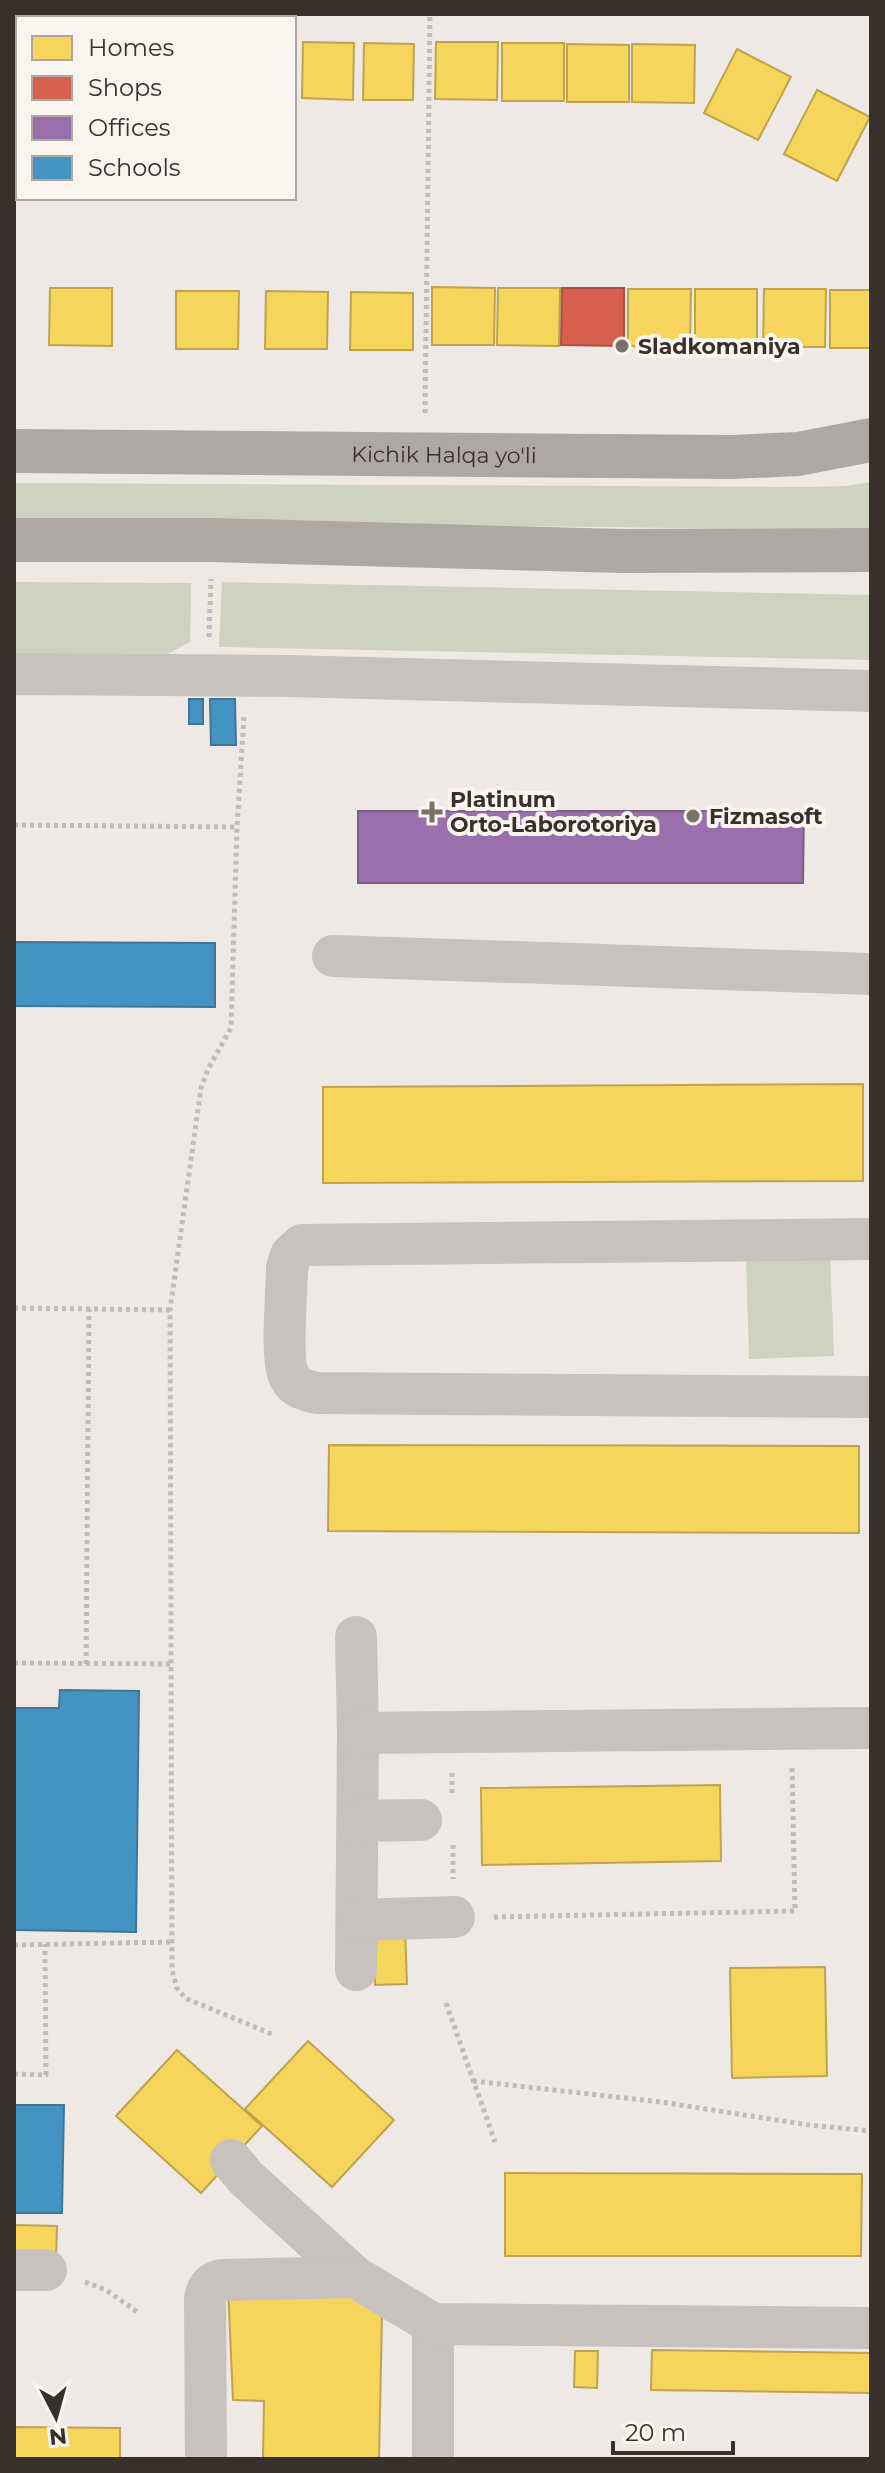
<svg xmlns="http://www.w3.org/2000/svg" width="885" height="2473" font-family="Montserrat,sans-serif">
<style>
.green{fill:#ced2bf}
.homes{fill:#f6d55c;stroke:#bda44d;stroke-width:2}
.shops{fill:#d6604d;stroke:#a75243;stroke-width:2}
.offices{fill:#9970ab;stroke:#7c5d85;stroke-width:2}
.schools{fill:#4393c3;stroke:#407595;stroke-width:2}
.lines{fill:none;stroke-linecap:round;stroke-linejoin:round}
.path{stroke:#c0bbb6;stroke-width:5;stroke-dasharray:4 4;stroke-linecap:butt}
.minor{stroke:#c7c2bd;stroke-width:42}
.highway{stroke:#ada8a3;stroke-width:44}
.poi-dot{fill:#78716c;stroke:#f9f4ed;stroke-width:3}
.labels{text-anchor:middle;stroke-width:8;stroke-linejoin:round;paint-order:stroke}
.poi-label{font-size:22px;font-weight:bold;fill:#38302b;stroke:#f9f4ed;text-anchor:start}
.street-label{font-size:22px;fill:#38302b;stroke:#f9f4ed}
</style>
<rect width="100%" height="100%" fill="#eee9e4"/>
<g class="green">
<polygon points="871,482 871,527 854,530 14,520 14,483 810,487 845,486"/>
<polygon points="14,582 191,583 190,642 162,657 14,657"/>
<polygon points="222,582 871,595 871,660 219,647"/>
<polygon points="830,1253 834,1356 749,1359 746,1256"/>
</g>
<g class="homes">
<rect x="14" y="39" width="4" height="56"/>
<polygon points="303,42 354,43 353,100 302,98"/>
<polygon points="436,42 498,42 497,100 435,99"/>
<polygon points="364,43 414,44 413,100 363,100"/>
<rect x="502" y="43" width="62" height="58"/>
<polygon points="567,44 629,45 629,102 567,102"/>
<polygon points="632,44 695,45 694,103 632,102"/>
<polygon points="737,49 791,77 758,140 704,113"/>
<polygon points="817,90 870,117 837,181 784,154"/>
<polygon points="432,287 495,288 494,345 432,345"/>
<polygon points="50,288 112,288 112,346 49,345"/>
<polygon points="498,288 560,288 559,346 497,345"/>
<polygon points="628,289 691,289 690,347 628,346"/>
<rect x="695" y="289" width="62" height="58"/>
<polygon points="764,289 826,289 825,347 763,347"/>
<rect x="830" y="290" width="41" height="58"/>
<polygon points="176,291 239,291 238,349 176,349"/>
<polygon points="266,291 328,292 327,349 265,349"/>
<polygon points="351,292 413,293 413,350 350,350"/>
<polygon points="863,1084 863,1181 323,1183 323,1087"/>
<polygon points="329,1445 859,1446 859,1533 328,1531"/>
<polygon points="720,1785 721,1861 482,1865 481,1788"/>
<polygon points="405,1929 407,1984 375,1985 374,1930"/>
<polygon points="825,1967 827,2076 732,2078 730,1968"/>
<polygon points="308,2041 394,2120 332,2187 245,2109"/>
<polygon points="177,2050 262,2126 201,2193 116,2116"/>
<polygon points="505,2173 862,2174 861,2256 505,2256"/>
<polygon points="14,2225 57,2226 56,2260 14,2259"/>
<polygon points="344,2286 382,2316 379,2459 263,2459 264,2401 233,2400 228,2287"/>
<polygon points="652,2350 871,2353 871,2393 651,2390"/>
<polygon points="575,2351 598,2351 597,2388 574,2387"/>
<polygon points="14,2427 120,2428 120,2459 14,2459"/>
</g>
<polygon class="shops" points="562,288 624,288 624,346 561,345"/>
<polygon class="offices" points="358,811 804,811 803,883 358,883"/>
<g class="schools">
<rect x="189" y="699" width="14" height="25"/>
<polygon points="210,699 235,699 236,745 211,745"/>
<polygon points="14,942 215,943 215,1007 14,1006"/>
<polygon points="60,1690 139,1691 136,1932 14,1930 14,1708 59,1708"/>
<polygon points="14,2105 64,2105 62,2213 14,2213"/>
</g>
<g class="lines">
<g class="path">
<polyline points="425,413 430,14"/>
<polyline points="209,637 211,579"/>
<polyline points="244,717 237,827 231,1028 208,1069 201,1088 170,1310 172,1970 177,1988 185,1998 274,2035"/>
<polyline points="14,825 237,827"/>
<polyline points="14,1308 170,1310"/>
<polyline points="14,1663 170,1664"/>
<polyline points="86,1664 89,1309"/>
<polyline points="452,1773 452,1795"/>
<polyline points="453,1845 453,1879"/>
<polyline points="494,1917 795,1911 792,1767"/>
<polyline points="14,1945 172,1942"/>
<polyline points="446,2003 495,2142"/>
<polyline points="14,2074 46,2075 45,1944"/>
<polyline points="473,2081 661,2102 809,2125 871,2131"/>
<polyline points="85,2282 106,2290 139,2313"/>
</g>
<g class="minor">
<polyline points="14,674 288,676 871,691"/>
<polyline points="333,956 871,974"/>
<path d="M871,1239L302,1245L291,1255L287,1268C287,1291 280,1362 290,1378C296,1389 306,1390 317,1393L871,1397"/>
<polyline points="356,1637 358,1733 356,1970"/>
<polyline points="358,1733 871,1728"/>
<polyline points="358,1821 421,1820"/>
<polyline points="357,1920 454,1917"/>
<polyline points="231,2160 246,2178 355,2277"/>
<polyline points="14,2270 46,2270"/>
<polyline points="433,2324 433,2459"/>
<path d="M206,2459L205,2299C207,2288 210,2283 221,2280L355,2277L433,2324L871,2328"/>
</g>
<g class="highway">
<path id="s1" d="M14,451L732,457L798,454L871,440"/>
<polyline points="14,540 212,540 623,551 871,550"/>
</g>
</g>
<g class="poi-dot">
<circle cx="622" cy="346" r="8"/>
<path d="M428 800h8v8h8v8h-8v8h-8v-8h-8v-8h8z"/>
<circle cx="693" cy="816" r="8"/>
</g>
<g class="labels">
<g class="poi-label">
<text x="638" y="354">Sladkomaniya</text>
<text x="450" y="807">Platinum<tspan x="450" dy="25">Orto-Laborotoriya</tspan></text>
<text x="709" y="824">Fizmasoft</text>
</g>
<g class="street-label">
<text dy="8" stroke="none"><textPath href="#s1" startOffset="430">Kichik Halqa yo'li</textPath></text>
</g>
</g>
<rect width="885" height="2473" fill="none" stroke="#38302b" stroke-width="32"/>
<rect x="16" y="16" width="280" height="184" fill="#f9f4ed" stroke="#aca69f" stroke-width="2"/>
<rect x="32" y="36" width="40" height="24" fill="#f6d55c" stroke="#aca69f" stroke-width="2"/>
<text x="88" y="56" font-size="24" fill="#38302b">Homes</text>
<rect x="32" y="76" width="40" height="24" fill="#d6604d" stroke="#aca69f" stroke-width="2"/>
<text x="88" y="96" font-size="24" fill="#38302b">Shops</text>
<rect x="32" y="116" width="40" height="24" fill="#9970ab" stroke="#aca69f" stroke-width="2"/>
<text x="88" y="136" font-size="24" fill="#38302b">Offices</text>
<rect x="32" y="156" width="40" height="24" fill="#4393c3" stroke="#aca69f" stroke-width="2"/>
<text x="88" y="176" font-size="24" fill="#38302b">Schools</text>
<g transform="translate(56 2417) rotate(174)" stroke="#f9f4ed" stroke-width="6" paint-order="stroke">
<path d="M0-6L14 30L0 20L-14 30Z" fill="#38302b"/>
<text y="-12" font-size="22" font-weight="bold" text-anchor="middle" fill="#38302b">N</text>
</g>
<path d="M613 2441v12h120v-12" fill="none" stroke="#38302b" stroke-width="4"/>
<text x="625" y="2441" font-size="24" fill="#38302b" stroke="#f9f4ed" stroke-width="6" paint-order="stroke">20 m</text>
</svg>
